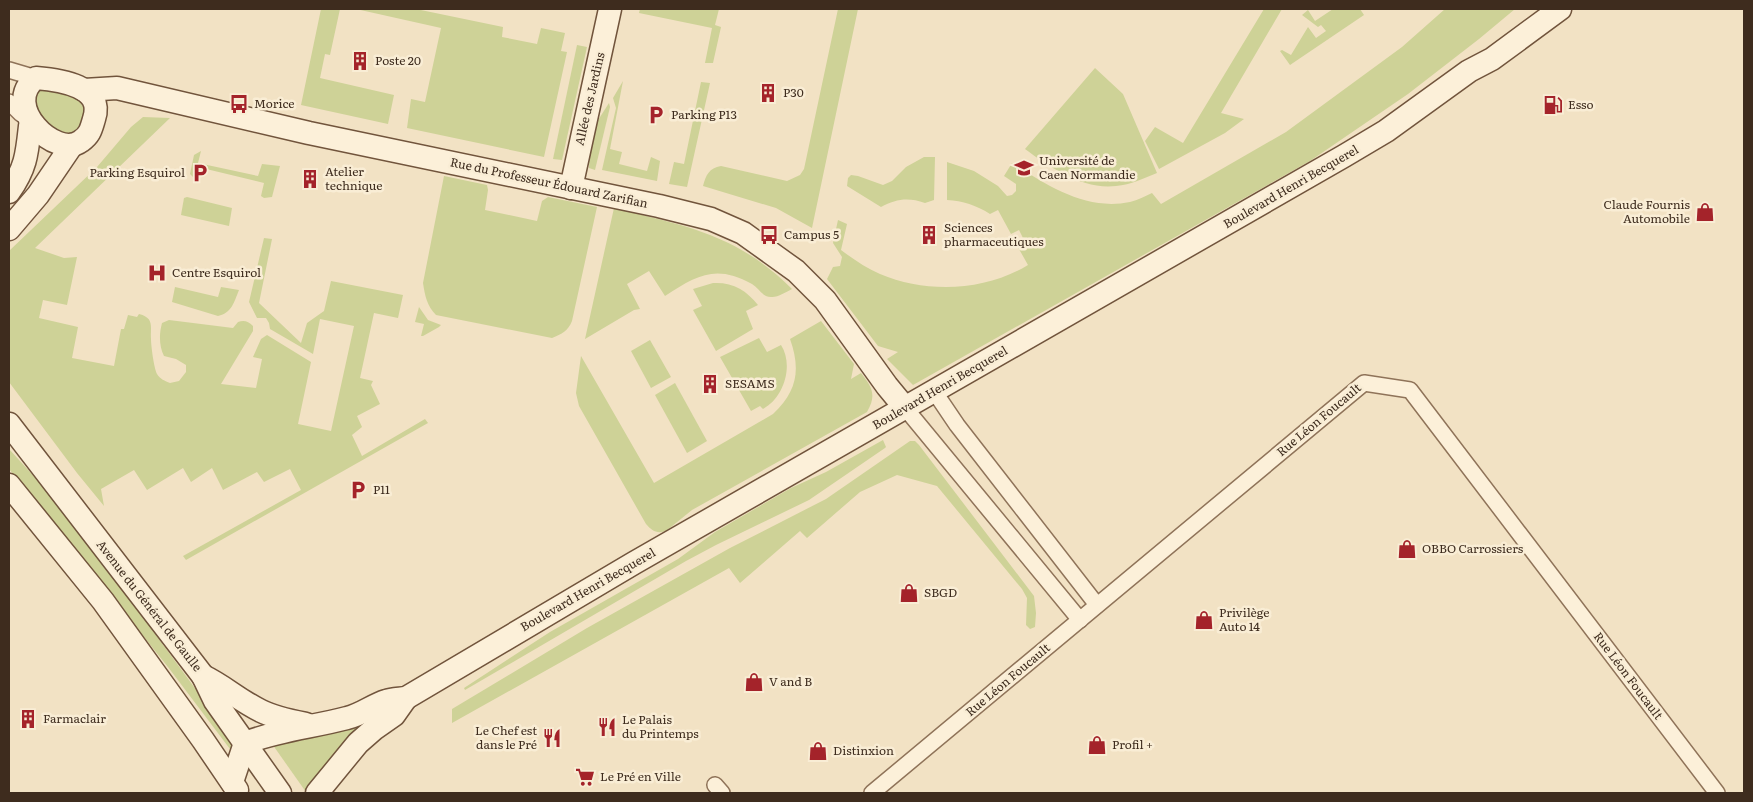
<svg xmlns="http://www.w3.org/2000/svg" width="1753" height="802" font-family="Literata,serif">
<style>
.green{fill:#ced297}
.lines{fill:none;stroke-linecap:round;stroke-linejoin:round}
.street-casing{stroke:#8f7359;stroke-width:18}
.secondary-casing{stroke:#71543c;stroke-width:25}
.street{stroke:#fcf0d9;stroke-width:15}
.secondary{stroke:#fcf0d9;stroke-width:22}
.labels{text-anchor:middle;stroke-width:5;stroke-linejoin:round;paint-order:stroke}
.poi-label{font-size:12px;fill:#3e2c1e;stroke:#f9edd5;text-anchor:start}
.street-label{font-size:12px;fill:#3e2c1e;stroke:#f9edd5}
</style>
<rect width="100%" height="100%" fill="#f2e2c4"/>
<g class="green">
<polygon points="321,9 340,9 330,55 325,54 320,78 394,95 388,124 301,105"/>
<polygon points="356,9 416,9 503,27 502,37 537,44 541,28 565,33 561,51 567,52 544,157 407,128 411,99 425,102 441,28"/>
<polygon points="640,9 719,9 715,25 721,27 713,63 705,63 712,28 639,13"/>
<path d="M838,9H858L812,228L776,208L703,186C706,175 709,168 721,166L787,181L800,175L804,169Z"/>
<polygon points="1264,9 1282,9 1221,113 1244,119 1225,133 1159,169 1145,141 1155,127 1183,143"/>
<polygon points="1333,9 1360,9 1364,15 1290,65 1280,51 1282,50 1291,55 1308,27 1316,38 1326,31 1321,25 1318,27 1302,15 1308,10 1315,21"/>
<path d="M1445,9H1515L1479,39L1408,94L1310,161L913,385L887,359L898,352L878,346L827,279L833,267L840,266L842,257L833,243L838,220L847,224L841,250C853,259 866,268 880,274C927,294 986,291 1028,265L1015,242L1023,238L1019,230L1011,234L998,210L990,214C976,205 963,201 947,200V162L974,171L998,186L1007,196L1012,195L1016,191V184L1004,176L1012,163C1048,186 1086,211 1130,202C1138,200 1145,196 1152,193L1161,204L1286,132L1402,47Z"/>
<polygon points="577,45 587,47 562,160 553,159"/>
<path d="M1095,68L1123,94L1157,173C1144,178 1131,185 1116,186C1083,190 1051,168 1025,149Z"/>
<polygon points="623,81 610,149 622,152 619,164 647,171 651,157 660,161 657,181 602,170 616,108 613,98"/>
<polygon points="701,82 710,83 687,187 669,184 674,162 684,164"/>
<path d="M38,89C51,89 62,91 73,97C94,108 83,130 65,136L35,118L29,94Z"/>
<polygon points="609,103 610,107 595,170 589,168 590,143 593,128"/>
<path d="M143,117L170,118L35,248L64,258L77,257L67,305L43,300L39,318L78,327L72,358L114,366L121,329H124L128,315L137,317L139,314C155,318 150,327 151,339C151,346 154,368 157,374C160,379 165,381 170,383L179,381L186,372V365L176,359L164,356C159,346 159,334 162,323L169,320L233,328L238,322C244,320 248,321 253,326V331L221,384L256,388L262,359L253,357L261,339L267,335L311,362L298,424L331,431L354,326L320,319L313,354L270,329L269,323L266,318H257L249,302L264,238L272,239L259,303L301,343L307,323L324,311L331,281L403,295L398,318L374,313L360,378L373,381L371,385L380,404L357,416L362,427L352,435L362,456L425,419L428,423L186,560L183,556L301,490L290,469L264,482L257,472L223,490L212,468L191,482L183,468L147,490L134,470L101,489L104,506L77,473L9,382V251L97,167L131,127Z"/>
<polygon points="201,151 198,163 258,176 262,164 280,166 272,197 264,198 261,196 264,183 198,167 194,178 190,174 194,155"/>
<path d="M924,157H935L934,200L925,203C908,197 896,199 881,207L847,186L848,178L851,175L858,176L883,185L892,181L906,167Z"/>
<path d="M444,176L487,185L488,190L485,210L537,221L542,201L548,197L597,207L572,321C568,331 562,334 552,338L436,315C427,306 425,296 423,283Z"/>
<polygon points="187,197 232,208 229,226 181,215 184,198"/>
<path d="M614,208C685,226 737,234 792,289C786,292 777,298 771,297C762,297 759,288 752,284C716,264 697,275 665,296L649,271L627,284L640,309L634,310L585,339Z"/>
<path d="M713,283C733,282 746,290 758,305L746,311L753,329L716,351L693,310L702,306L693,289Z"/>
<path d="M175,287L218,297L221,287L239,290C234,302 232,313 218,316L172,302Z"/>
<polygon points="419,307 428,320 441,325 439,327 423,336 421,336 424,324 415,322"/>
<path d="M821,321L854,364L851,379L861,373C872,387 877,395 867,412L692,510L666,531C657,534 652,531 646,524L579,406L576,393L581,356L654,483L773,414C797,391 801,370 790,339Z"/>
<path d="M759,338L767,352L781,345C794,365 784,398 763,409L760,406L751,411L720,357Z"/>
<polygon points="650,340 671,377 651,388 631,351"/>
<polygon points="675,383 707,441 687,453 655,395"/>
<polygon points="883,440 886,447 885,448 809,500 716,545 686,561 465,690 464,688 550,632 678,559 715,532 791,488 826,472"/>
<polygon points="910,441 915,441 919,445 1034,596 1036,613 1035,627 1030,629 1026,625 1027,598 1022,589 937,486 897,475 860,492 807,538 800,531 740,583 729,568 452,723 452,709 587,628 730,548 826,499"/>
<polygon points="9,449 61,506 236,744 233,753 168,667 9,469"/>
<polygon points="354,727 358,729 306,792 270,741"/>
</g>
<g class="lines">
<g class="street-casing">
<g id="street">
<polyline points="9,70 36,78"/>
<polyline points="9,102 21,114"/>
<polyline points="934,391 957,425 1097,605"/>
<polyline points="906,409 1080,620"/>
<polyline points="715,785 722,793"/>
<polyline points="872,793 1364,383 1410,390 1717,793"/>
</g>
</g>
<g class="secondary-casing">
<g id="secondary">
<path d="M36,78C60,80 105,86 94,119C91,129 90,135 81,141C56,160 0,105 36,78Z"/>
<polyline points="84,90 117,88 309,133 659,206 711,219 743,233 796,271 825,300 887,386 906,409"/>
<polyline points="571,188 610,9"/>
<path d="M9,192C26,168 27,154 30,126"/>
<polyline points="9,229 38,195 72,145"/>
<polyline points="9,424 203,676 215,701 280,793"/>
<polyline points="9,485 103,601 203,740 237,790"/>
<path d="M203,676C224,686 240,701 261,711C275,718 291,721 306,724"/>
<path d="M232,782L245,743C278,730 313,727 347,718C361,715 373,705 386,701C392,699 399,699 406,698L634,563L1344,156L1386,131L1469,71L1492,59L1560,9"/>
<polyline points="317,793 358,743 374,729 394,715 406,698"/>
</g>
</g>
<use href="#street" class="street"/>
<use href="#secondary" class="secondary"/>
</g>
<defs>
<g id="building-bare" transform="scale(1.5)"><path d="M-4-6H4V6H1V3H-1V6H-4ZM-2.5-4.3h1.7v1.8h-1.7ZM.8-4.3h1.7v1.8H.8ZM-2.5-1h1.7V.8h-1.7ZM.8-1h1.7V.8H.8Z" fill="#a4232a" stroke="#f9edd5" stroke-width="2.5" paint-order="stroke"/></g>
<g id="bus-bare" transform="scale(1.5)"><path d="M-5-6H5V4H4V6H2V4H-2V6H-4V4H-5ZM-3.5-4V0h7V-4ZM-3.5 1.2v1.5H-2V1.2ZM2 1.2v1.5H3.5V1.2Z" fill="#a4232a" stroke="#f9edd5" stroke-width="2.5" paint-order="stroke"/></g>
<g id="fuel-bare" transform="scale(1.5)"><path d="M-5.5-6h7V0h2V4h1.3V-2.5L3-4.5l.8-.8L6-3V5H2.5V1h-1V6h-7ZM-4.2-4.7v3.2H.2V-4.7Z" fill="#a4232a" stroke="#f9edd5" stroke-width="2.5" paint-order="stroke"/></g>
<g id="parking-bare" transform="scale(1.5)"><path d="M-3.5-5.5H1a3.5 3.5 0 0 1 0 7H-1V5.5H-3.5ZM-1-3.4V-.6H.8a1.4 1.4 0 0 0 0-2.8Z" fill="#a4232a" stroke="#f9edd5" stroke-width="2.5" paint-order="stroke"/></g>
<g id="university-bare" transform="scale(1.5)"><path d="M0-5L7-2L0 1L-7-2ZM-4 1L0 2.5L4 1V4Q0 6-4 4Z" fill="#a4232a" stroke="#f9edd5" stroke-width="2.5" paint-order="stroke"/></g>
<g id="shop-bare" transform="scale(1.5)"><path d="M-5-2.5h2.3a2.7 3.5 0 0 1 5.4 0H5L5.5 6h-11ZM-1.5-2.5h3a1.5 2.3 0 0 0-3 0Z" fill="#a4232a" stroke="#f9edd5" stroke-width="2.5" paint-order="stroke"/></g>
<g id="hospital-bare" transform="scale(1.5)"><path d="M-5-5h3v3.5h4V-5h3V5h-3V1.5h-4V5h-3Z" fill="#a4232a" stroke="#f9edd5" stroke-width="2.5" paint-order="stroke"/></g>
<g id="restaurant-bare" transform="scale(1.5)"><path d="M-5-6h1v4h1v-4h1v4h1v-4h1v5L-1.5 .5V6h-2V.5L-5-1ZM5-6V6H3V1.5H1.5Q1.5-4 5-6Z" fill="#a4232a" stroke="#f9edd5" stroke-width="2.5" paint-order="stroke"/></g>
<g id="supermarket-bare" transform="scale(1.5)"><path d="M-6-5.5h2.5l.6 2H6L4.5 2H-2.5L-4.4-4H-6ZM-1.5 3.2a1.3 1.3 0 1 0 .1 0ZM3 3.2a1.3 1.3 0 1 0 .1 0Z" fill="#a4232a" stroke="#f9edd5" stroke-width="2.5" paint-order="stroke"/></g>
</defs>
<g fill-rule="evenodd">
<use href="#building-bare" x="360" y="61"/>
<use href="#building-bare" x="768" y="93"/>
<use href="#bus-bare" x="239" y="104"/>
<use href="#fuel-bare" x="1553" y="105"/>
<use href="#parking-bare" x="656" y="115"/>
<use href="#university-bare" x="1024" y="168"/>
<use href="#parking-bare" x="200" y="173"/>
<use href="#building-bare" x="310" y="179"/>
<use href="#shop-bare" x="1705" y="212"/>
<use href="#bus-bare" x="769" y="235"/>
<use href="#building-bare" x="929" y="235"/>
<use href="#hospital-bare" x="157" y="273"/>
<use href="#building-bare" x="710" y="384"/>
<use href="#parking-bare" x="358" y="490"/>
<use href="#shop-bare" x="1407" y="549"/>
<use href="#shop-bare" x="909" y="593"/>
<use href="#shop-bare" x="1204" y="620"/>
<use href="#shop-bare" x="754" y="682"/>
<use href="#building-bare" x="28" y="719"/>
<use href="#restaurant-bare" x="607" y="727"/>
<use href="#restaurant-bare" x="552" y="738"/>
<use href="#shop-bare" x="1097" y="745"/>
<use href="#shop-bare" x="818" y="751"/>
<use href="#supermarket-bare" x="585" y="777"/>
</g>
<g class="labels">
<g class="poi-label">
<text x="375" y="65">Poste 20</text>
<text x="783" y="97">P30</text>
<text x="254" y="108">Morice</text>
<text x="1568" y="109">Esso</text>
<text x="671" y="119">Parking P13</text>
<text x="1039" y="165">Université de<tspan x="1039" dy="14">Caen Normandie</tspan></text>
<text x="325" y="176">Atelier<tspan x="325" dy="14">technique</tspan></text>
<text x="185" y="177" text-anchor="end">Parking Esquirol</text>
<text x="1690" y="209" text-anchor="end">Claude Fournis<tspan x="1690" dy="14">Automobile</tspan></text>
<text x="944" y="232">Sciences<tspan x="944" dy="14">pharmaceutiques</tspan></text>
<text x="784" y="239">Campus 5</text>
<text x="172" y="277">Centre Esquirol</text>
<text x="725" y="388">SESAMS</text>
<text x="373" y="494">P11</text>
<text x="1422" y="553">OBBO Carrossiers</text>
<text x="924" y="597">SBGD</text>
<text x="1219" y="617">Privilège<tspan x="1219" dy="14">Auto 14</tspan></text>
<text x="769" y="686">V and B</text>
<text x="43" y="723">Farmaclair</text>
<text x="622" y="724">Le Palais<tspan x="622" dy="14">du Printemps</tspan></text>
<text x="537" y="735" text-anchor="end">Le Chef est<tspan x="537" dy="14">dans le Pré</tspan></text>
<text x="1112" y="749">Profil +</text>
<text x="833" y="755">Distinxion</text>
<text x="600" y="781">Le Pré en Ville</text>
</g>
<g class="street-label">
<text transform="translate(590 99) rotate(-77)" y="4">Allée des Jardins</text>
<text transform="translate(549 183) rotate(12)" y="4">Rue du Professeur Édouard Zarifian</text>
<text transform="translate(1291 187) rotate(-30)" y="4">Boulevard Henri Becquerel</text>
<text transform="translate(940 388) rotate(-30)" y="4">Boulevard Henri Becquerel</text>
<text transform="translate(1319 420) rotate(-40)" y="4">Rue Léon Foucault</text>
<text transform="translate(588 590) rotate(-30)" y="4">Boulevard Henri Becquerel</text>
<text transform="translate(149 606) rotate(52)" y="4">Avenue du Général de Gaulle</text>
<text transform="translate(1628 676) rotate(53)" y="4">Rue Léon Foucault</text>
<text transform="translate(1008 680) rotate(-40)" y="4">Rue Léon Foucault</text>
</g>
</g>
<rect width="1753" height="802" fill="none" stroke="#3e2c1e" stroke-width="20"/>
</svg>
